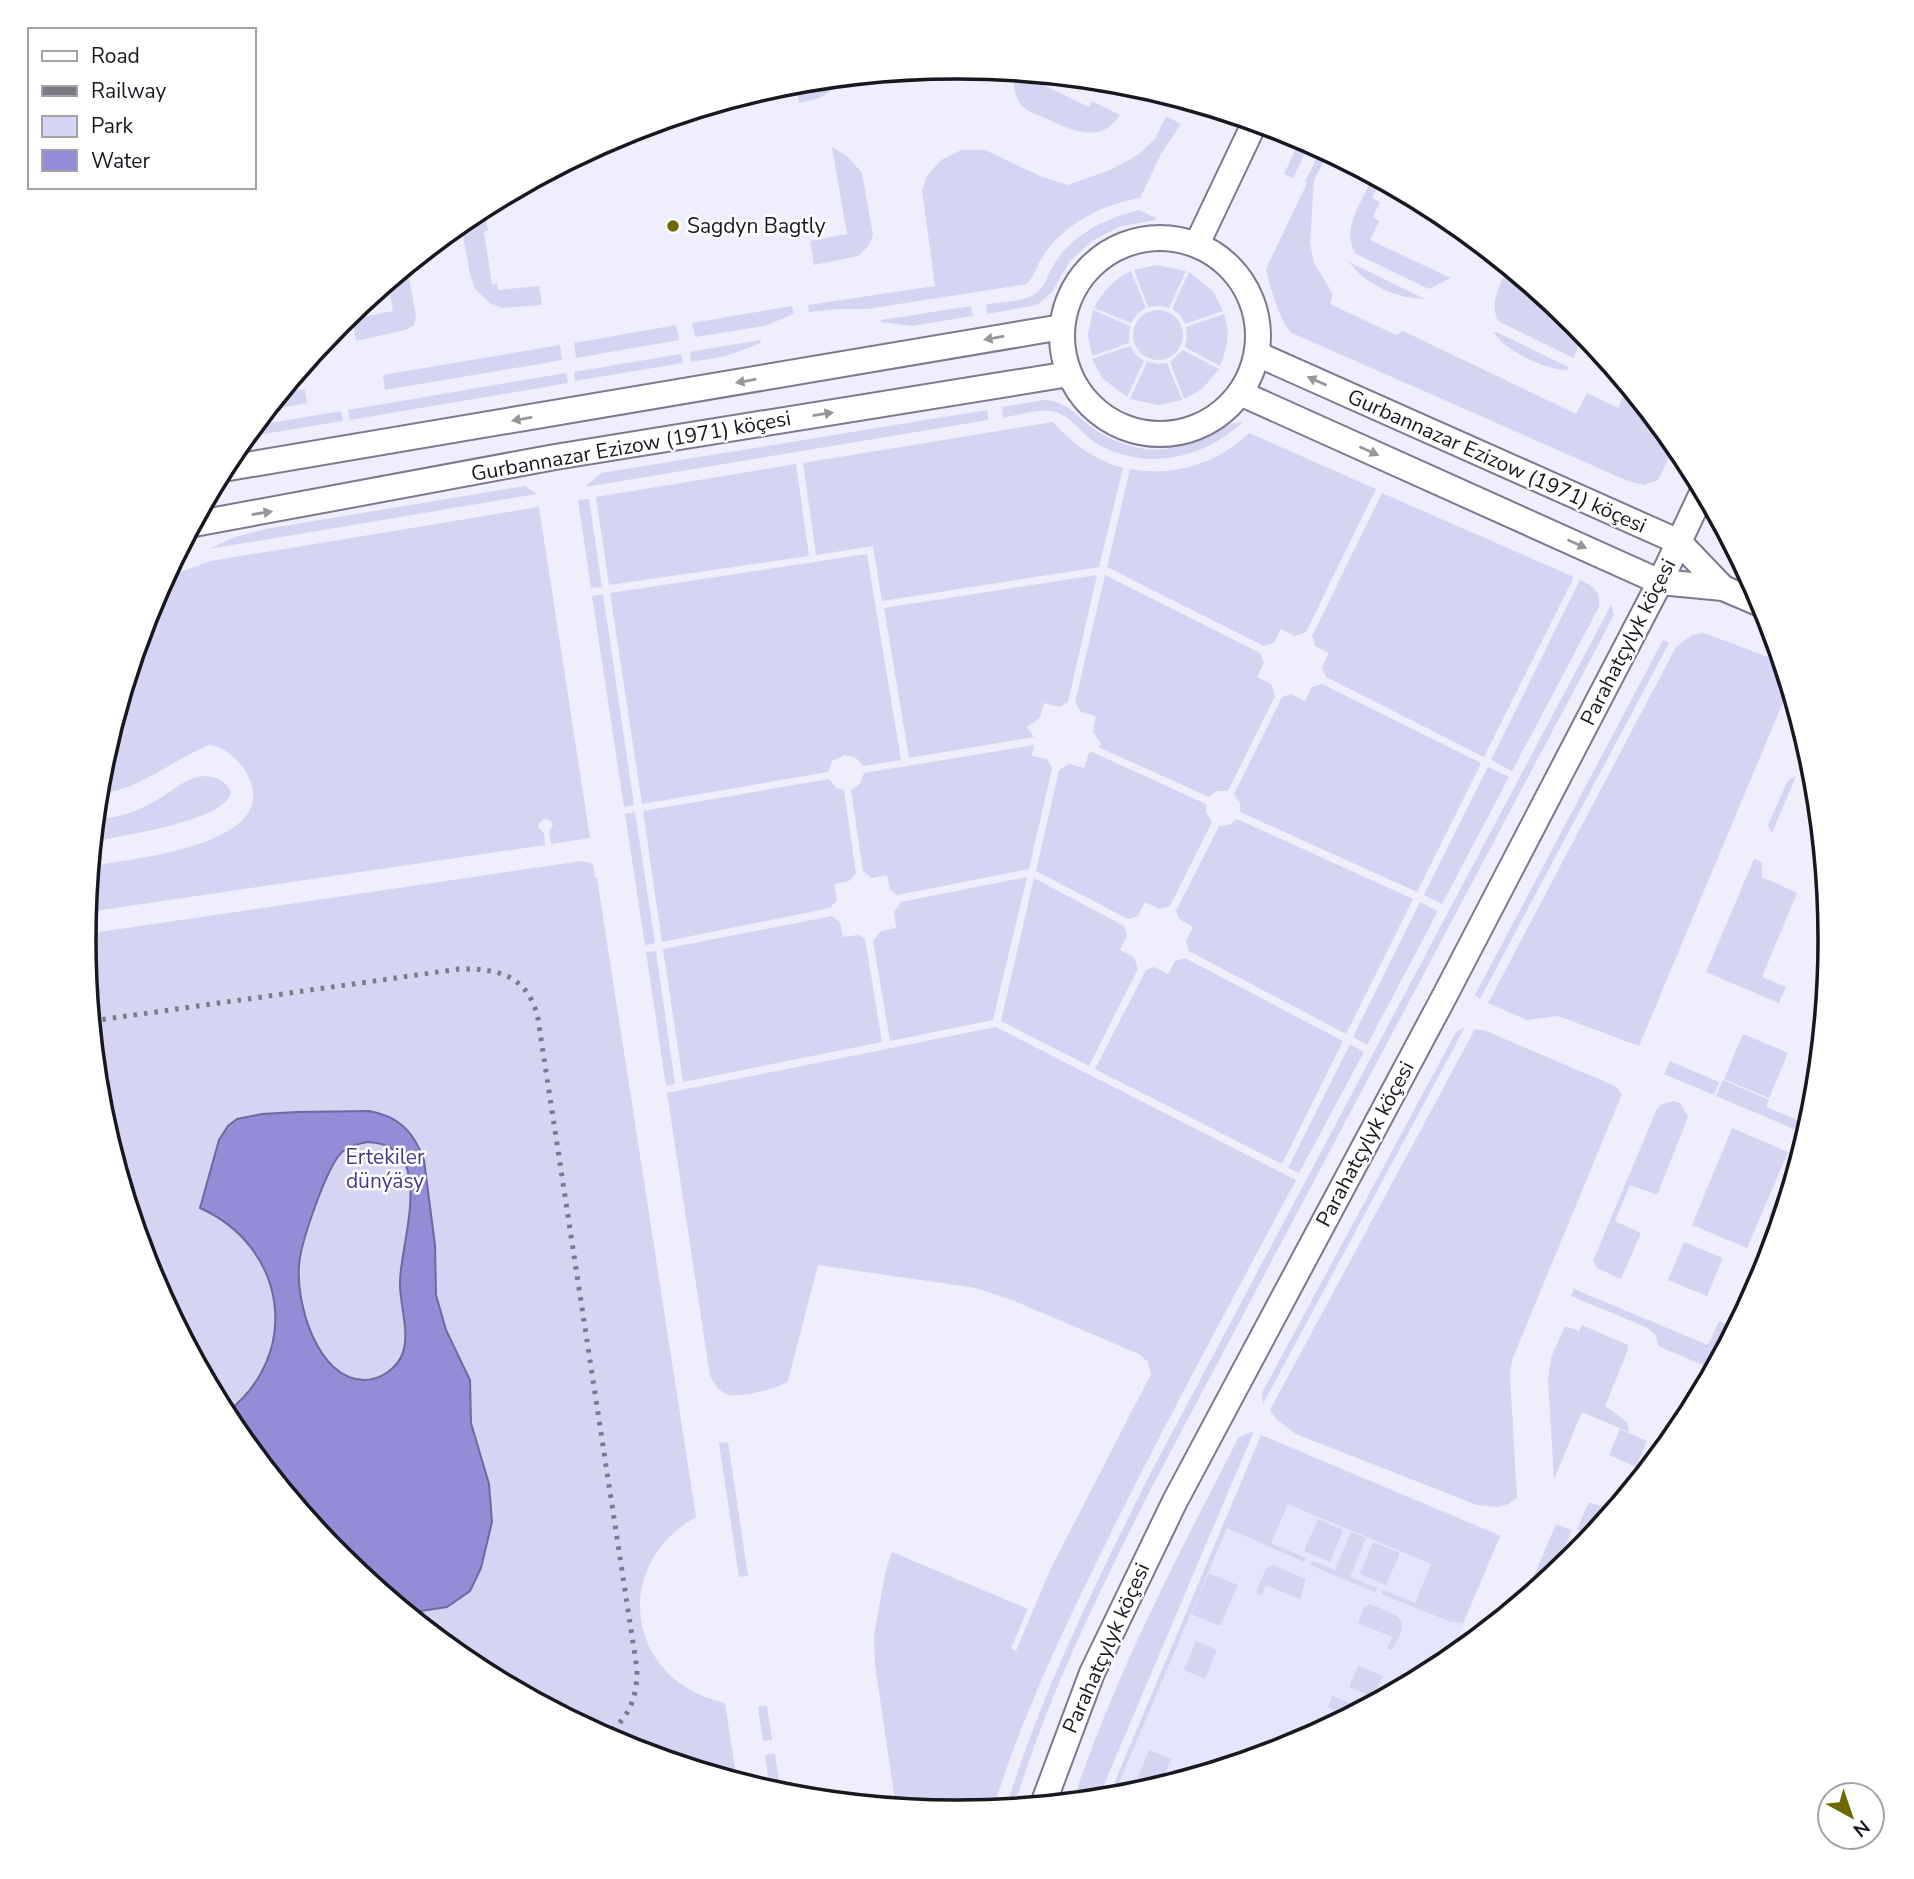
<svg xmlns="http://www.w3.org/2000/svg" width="1914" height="1879" font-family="'Nunito Sans',sans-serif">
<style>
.built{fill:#e6e5fe}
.green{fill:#d5d4f2}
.water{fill:#938cd6;stroke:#6e699f;stroke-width:2;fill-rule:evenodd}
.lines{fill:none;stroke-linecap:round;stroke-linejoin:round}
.minor-casing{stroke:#7a798f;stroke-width:28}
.minor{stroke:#fff;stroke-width:24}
.rail{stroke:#7b7b86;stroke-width:5;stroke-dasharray:3.5 7;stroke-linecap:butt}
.oneway{fill:#97979b}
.poi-dot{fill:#6d6904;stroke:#fff;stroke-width:2.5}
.labels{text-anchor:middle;stroke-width:5;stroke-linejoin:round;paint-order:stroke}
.poi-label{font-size:21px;fill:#181820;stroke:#fff;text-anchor:start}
.street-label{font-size:21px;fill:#181820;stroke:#fff}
.park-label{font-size:21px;fill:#493890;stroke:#fff}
.rim{fill:none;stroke:#181820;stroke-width:3.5}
</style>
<rect width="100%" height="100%" fill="#efeefd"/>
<polygon class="built" points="1261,1435 1501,1535 1448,1661 1442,1666 1291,1746 1127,1796 1108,1798"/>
<g class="green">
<path d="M1014,72L1034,74L1045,79L1043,85L1089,107L1092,101L1120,115C1101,145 1070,130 1045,118C1037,114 1026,111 1021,105C1014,95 1013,83 1014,72Z"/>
<polygon points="835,78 837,86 820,98 799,103 796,82"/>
<path d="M1166,116L1181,124L1161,154L1140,198C1103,204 1065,223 1043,256C1037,265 1034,276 1027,284L867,309H840L809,312L808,305L935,286L922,190L927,176L941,160L961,150H985L1040,176L1068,185L1110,170L1138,155L1155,139Z"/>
<polygon points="1301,138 1310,143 1293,178 1284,174"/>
<polygon points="832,147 848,157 862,173 873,235 869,245 858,256 814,265 810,241 847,234"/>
<path d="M1321,149L1328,153L1314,180L1310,243L1314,263L1333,294L1330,304L1396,335L1403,331L1576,414L1587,393L1618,408L1627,387L1675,445L1658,480L1644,485L1628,481L1292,333C1281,325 1269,284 1266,269L1307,183L1305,182Z"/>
<path d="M1369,185L1377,188L1372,198L1380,202L1373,217L1379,221L1370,240L1451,278L1429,289L1356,254C1341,230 1359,207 1369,185Z"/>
<polygon points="484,207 488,231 484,232 492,284 497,283 498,290 539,286 542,305 502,308 490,303 475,289 470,274 462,230 466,219"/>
<path d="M1139,210L1156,218L1155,220L1119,227L1092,241L1070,261L1052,292L1037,305L987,314L986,304C1000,302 1021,302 1034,295C1044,289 1048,273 1054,264C1074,233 1105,219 1139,210Z"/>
<path d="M1349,262L1425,299C1397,299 1366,285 1349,262Z"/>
<polygon points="1157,265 1186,271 1169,308 1160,306 1148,307 1134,270"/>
<polygon points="407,267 416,316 414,325 405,330 356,341 352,319 393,311 388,283"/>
<path d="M1508,268L1575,322L1584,334L1573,358L1498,321C1489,302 1500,285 1508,268Z"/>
<path d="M1131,271L1146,308L1138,313L1131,323L1094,308C1103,291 1114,279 1131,271Z"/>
<polygon points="1189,272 1213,291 1223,311 1185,324 1179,314 1172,309"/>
<polygon points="792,306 794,314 764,326 695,337 692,323"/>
<polygon points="971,306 973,316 912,326 881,322 881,320"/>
<circle cx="1158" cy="335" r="25"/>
<polygon points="1093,310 1130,326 1129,343 1092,356 1088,335"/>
<path d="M1224,314C1231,332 1227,349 1220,366L1185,347L1187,336L1186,327Z"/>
<polygon points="676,325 679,340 576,358 574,343"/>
<path d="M1494,332H1496L1570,368L1567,370C1548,371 1501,349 1494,332Z"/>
<polygon points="760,340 761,343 726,356 691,362 690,352"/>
<polygon points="560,345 562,360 385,390 383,375"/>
<polygon points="1130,346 1137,356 1144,361 1127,397 1103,379 1092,359"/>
<polygon points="1183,350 1219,369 1202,389 1184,399 1170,362"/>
<polygon points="681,354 683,363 575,381 574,372"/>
<polygon points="1147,362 1158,364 1167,363 1182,400 1158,405 1130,399"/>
<polygon points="566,373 568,383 350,420 348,410"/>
<polygon points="305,389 307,403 275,409 274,402 282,393"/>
<path d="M1044,400C1068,401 1077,417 1094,429C1109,440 1127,446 1145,449C1164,451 1185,447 1203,438C1216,432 1227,422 1243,422C1202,460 1143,472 1094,442C1082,433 1071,417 1056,412C1041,407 1019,415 1003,418L1002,407Z"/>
<polygon points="987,410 988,420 585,487 601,473"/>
<polygon points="341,411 343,421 245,437 254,426"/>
<path d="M1053,422C1072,444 1095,460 1123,468L1099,567L882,601L873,546L816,555L803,463Z"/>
<path d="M1249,433L1376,489L1306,632L1295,636L1281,629L1274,643L1264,646L1107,567L1130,469C1174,477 1217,464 1249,433Z"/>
<polygon points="796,464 809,556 609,585 596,497"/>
<polygon points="525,486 537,494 209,549 235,537 266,529"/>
<polygon points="1382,493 1574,577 1484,757 1326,677 1322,667 1329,653 1315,646 1312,636"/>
<polygon points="589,499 602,587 591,588 578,500"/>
<path d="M539,507L590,838L551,844L549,832L553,825L550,820L544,819L540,822L538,827L544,833L545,845L87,912L91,866C132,859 286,845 247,774C239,760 227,748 210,745C178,756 131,796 99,792L101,769L151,605L166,577L211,561Z"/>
<polygon points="867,554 901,760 863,766 856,758 845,755 832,761 828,772 642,804 610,593"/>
<polygon points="1097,575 1068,702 1059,707 1044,703 1040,718 1027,727 1034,737 909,758 884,608"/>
<polygon points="1105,575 1260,653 1264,663 1257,677 1271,684 1275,696 1228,791 1217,791 1209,797 1098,747 1101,744 1093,731 1096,716 1081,712 1075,702"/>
<path d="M1580,580C1592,585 1602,593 1599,607L1512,771L1491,760Z"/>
<polygon points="603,594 634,805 624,807 592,596"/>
<path d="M1611,605L1614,615L1154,1483C1101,1588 1048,1694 1014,1807L1006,1808C1041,1693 1094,1587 1147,1480Z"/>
<polygon points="1704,633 1781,662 1789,688 1639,1046 1558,1016 1527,1020 1488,1003 1676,647 1692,635"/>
<polygon points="1663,640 1669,643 1480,999 1475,995"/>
<polygon points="1322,684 1481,763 1417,892 1240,812 1240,804 1234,794 1282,697 1291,694 1305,701 1312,687"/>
<polygon points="1034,745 1032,756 1047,759 1052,768 1029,869 897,895 890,890 887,875 872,878 863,871 851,790 860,784 864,773"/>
<polygon points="1090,751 1206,804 1206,812 1212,822 1170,906 1159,909 1145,902 1138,916 1128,919 1036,871 1059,770 1069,764 1084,768"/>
<polygon points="1488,767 1509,777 1442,904 1424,895"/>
<path d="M205,776C217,777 226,781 231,792C227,821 120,836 94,841L96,819C123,818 143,809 165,795C178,786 189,777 205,776Z"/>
<polygon points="1796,776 1772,833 1768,825 1788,780"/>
<polygon points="829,779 836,788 844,790 856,873 849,881 834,884 837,900 830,908 662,942 643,811"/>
<polygon points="635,812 655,943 645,945 625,814"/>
<polygon points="1237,819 1413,899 1346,1034 1189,951 1186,941 1193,927 1179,919 1176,911 1219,826 1229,825"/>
<polygon points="1754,859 1762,862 1762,877 1797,893 1762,977 1786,987 1779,1003 1706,972"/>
<path d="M582,861L593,864L595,878H597L696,1517C609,1566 627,1682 725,1703L737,1781L623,1746L472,1665L339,1557L231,1424L150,1273L101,1109L85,934Z"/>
<polygon points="1027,877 993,1020 890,1041 873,941 881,931 896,928 894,912 901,902"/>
<polygon points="1034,878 1124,926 1127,936 1120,950 1134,957 1138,969 1089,1066 1001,1021"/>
<polygon points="1420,902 1438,911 1367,1045 1353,1037"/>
<polygon points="832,916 840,922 843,937 858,935 865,939 882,1042 683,1082 663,949"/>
<polygon points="656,951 675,1084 666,1086 646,952"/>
<polygon points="1185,958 1343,1041 1282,1164 1095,1069 1146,970 1154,967 1168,974 1175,961"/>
<path d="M996,1027L1296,1180C1232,1300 1167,1419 1107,1541C1064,1628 1022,1716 993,1809L957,1812L896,1807L875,1665L874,1635L886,1569L892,1552L1028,1609L1011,1648L1016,1651L1050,1570L1151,1374L1148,1362L1139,1354L1014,1301L976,1288L818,1265L788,1381C779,1389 742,1397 729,1395C720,1393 714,1384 710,1376L667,1093Z"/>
<polygon points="1465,1027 1263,1404 1262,1393 1456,1032"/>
<polygon points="1475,1029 1486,1031 1615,1086 1622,1094 1512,1360 1510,1373 1517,1498 1508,1504 1498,1507 1477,1505 1296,1434 1276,1419 1270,1410"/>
<polygon points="1743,1034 1788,1053 1769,1098 1724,1079"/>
<polygon points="1350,1044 1364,1052 1299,1173 1288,1168"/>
<polygon points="1670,1061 1719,1082 1714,1095 1664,1074"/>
<polygon points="1723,1080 1769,1100 1766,1107 1809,1125 1806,1134 1716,1096"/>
<polygon points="1674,1101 1681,1104 1688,1117 1657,1195 1630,1185 1615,1221 1641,1233 1621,1279 1597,1268 1593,1261 1656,1111 1660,1105"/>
<polygon points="1732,1128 1788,1152 1747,1248 1692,1225"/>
<polygon points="1783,1184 1790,1187 1779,1223 1768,1218"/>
<polygon points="1684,1242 1723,1258 1707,1296 1668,1280"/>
<polygon points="1574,1289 1708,1345 1719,1321 1735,1328 1712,1369 1658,1346 1656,1336 1648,1328 1571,1296"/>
<polygon points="1582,1325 1628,1345 1628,1350 1605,1406 1627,1422 1629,1432 1582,1412 1554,1479 1548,1380 1551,1358 1565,1326 1579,1331"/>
<polygon points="1620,1429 1647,1441 1636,1467 1609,1455"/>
<path d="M1254,1431L1098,1799L1073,1801C1115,1674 1178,1555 1239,1437Z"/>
<polygon points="1261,1435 1500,1536 1463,1623 1451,1622 1381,1594 1383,1590 1415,1603 1431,1564 1288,1504 1271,1543 1306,1558 1304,1562 1227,1528 1113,1797 1108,1798"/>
<polygon points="728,1442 748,1576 739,1577 719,1443"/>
<polygon points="1589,1502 1612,1511 1592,1535 1577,1529"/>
<polygon points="1318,1519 1343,1530 1330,1562 1304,1551"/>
<polygon points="1556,1524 1572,1530 1553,1574 1525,1597"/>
<polygon points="1351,1532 1366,1538 1350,1577 1377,1588 1375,1592 1310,1565 1312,1561 1335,1570"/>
<polygon points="1373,1542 1400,1553 1386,1585 1360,1574"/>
<polygon points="1273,1565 1306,1579 1300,1599 1266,1585 1261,1596 1256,1593 1266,1568"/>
<polygon points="1209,1573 1238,1585 1220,1626 1191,1614"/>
<path d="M1370,1604C1401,1617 1412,1616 1392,1650L1387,1649L1392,1637L1358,1623L1364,1607Z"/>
<polygon points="1196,1641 1217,1650 1205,1679 1184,1670"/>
<polygon points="1358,1666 1383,1676 1373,1697 1349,1687"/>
<polygon points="1332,1696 1362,1708 1348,1716 1328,1707"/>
<polygon points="767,1706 772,1740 763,1741 758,1707"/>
<polygon points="1149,1750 1171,1759 1160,1786 1156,1787 1137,1779"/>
<polygon points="775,1754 781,1794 770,1791 765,1755"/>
</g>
<path class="water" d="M369,1111C399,1116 414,1132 424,1160L435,1245L436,1295L446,1330L470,1380L471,1423L489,1484L492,1522L481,1568L470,1591L447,1607L408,1613L339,1557L231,1424L225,1414C303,1355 287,1247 200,1208L219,1140L228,1126L237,1119L262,1114L297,1112ZM367,1142C438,1144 401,1239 400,1281C399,1304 411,1333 402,1355C396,1369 380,1380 364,1380C317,1379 296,1303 299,1266C300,1244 327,1166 342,1152C349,1146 358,1144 367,1142Z"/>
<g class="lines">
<g class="minor-casing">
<g id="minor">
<circle cx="1160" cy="336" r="98"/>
<polyline points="1197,244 1255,122"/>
<polyline points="1257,354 1679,542 1723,588"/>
<polyline points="1240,393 1660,582 1723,588 1763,605"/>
<polyline points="223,469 1062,327"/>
<polyline points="194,524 555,457 1069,374"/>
<polyline points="1043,1804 1092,1673 1175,1501 1443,999 1660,582 1703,491"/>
</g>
</g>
<use href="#minor" class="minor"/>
<path class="rail" d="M92,1021L459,969C498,968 529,976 538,1019L637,1669C637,1699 629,1719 604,1736"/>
</g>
<defs><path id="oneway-solid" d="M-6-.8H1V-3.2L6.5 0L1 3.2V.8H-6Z" transform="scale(1.75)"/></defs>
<g class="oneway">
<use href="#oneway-solid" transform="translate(994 338) rotate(170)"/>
<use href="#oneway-solid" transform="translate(746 381) rotate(170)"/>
<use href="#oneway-solid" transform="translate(1317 381) rotate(-156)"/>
<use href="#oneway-solid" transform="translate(823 414) rotate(-9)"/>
<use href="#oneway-solid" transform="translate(522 419) rotate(170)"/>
<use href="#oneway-solid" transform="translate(1369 451) rotate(24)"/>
<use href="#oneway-solid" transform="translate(262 513) rotate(-9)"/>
<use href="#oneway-solid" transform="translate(1577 544) rotate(24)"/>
</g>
<circle class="poi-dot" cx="673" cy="226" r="7"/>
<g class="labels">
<g class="poi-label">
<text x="687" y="233">Sagdyn Bagtly</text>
</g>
<g class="street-label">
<text transform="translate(631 446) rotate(-10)" y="7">Gurbannazar Ezizow (1971) köçesi</text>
<text transform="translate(1497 461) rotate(24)" y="7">Gurbannazar Ezizow (1971) köçesi</text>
<text transform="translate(1628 642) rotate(-63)" y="7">Parahatçylyk köçesi</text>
<text transform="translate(1365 1144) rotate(-62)" y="7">Parahatçylyk köçesi</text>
<text transform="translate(1106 1648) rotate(-66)" y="7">Parahatçylyk köçesi</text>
</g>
<g class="park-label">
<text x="385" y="1164">Ertekiler<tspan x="385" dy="24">dünýäsy</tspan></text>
</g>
</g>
<path d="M0 0H1914V1879H0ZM956 79H958A860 860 0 0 1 1818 939V940A860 860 0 0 1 958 1800H956A860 860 0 0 1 96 940V939A860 860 0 0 1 956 79Z" fill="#fff" fill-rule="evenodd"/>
<path class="rim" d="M956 79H958A860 860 0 0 1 1818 939V940A860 860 0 0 1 958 1800H956A860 860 0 0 1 96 940V939A860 860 0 0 1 956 79Z"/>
<rect x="28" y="28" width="228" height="161" fill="#ffffff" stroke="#a3a3a6" stroke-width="2"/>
<rect x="42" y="51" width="35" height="10" fill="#ffffff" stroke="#a3a3a6" stroke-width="2"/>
<text x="91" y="63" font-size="21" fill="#181820">Road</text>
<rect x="42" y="86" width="35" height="10" fill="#7b7b86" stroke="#a3a3a6" stroke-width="2"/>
<text x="91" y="98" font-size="21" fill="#181820">Railway</text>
<rect x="42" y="116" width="35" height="21" fill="#d5d4f2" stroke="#a3a3a6" stroke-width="2"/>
<text x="91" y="133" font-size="21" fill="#181820">Park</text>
<rect x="42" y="150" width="35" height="21" fill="#938cd6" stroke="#a3a3a6" stroke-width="2"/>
<text x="91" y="168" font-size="21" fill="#181820">Water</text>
<g transform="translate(1851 1816) rotate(140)"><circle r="33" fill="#ffffff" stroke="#a3a3a6" stroke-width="2"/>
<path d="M0-5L12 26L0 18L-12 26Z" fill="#6d6904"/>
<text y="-10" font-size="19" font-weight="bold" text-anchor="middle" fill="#181820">N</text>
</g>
</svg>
